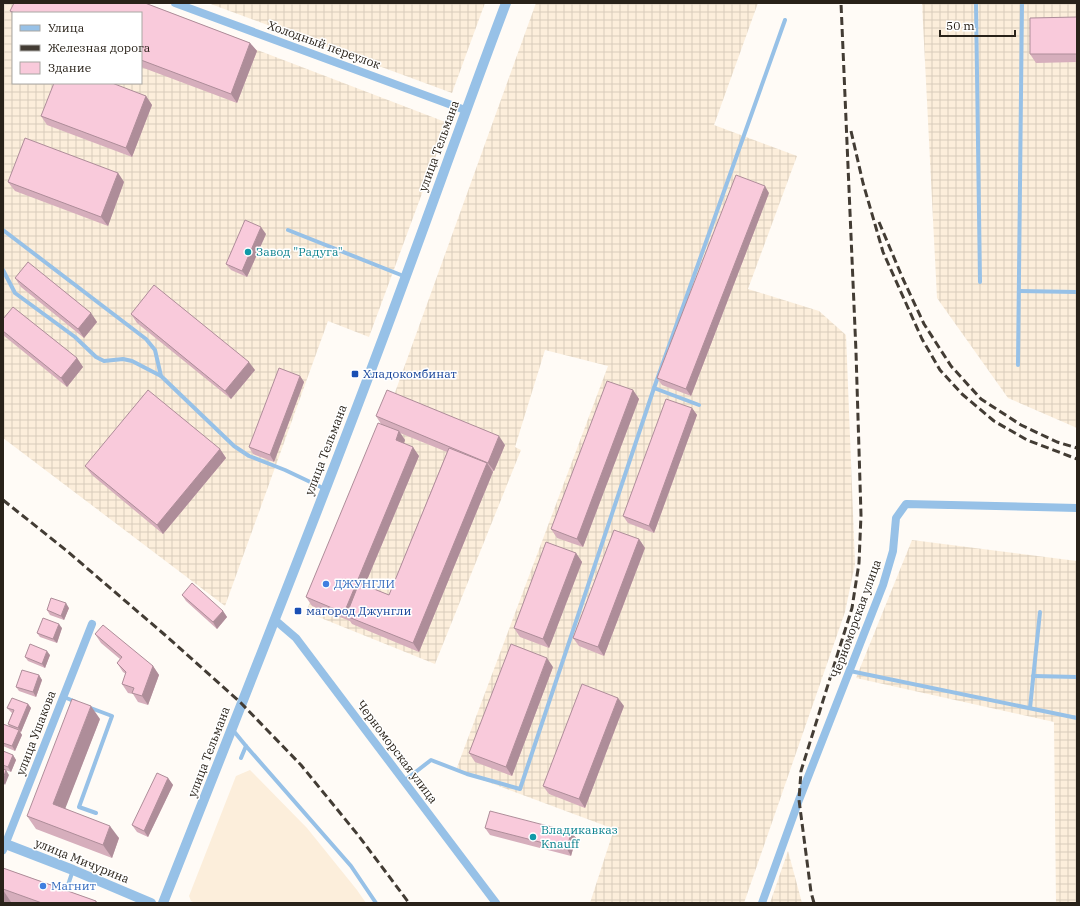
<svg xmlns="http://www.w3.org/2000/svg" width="1080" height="906" font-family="'IBM Plex Serif',serif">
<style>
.built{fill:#fceedb}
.industrial{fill:url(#industrial-grid);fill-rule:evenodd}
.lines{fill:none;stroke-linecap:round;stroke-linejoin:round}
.service{stroke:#97c1e7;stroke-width:4}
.minor{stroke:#97c1e7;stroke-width:8}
.tertiary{stroke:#97c1e7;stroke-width:10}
.rail{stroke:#433c34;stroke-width:3;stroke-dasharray:8 4;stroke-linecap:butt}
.wall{fill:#d6aebc;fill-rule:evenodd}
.shaded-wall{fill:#ae8d99}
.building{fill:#f9cadb;stroke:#ae8d99}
.culture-dot{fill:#0f9aa8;stroke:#fff;stroke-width:1.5}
.transit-dot{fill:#1a4fb4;stroke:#fff;stroke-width:1.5}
.shop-dot{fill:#3f7fe0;stroke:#fff;stroke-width:1.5}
.labels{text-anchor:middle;stroke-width:3;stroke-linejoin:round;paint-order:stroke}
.street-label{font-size:12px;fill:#292219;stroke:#fff}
.culture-label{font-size:12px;fill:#0d838f;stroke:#fff;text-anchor:start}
.transit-label{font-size:12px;fill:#164399;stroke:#fff;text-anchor:start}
.shop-label{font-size:12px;fill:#366cbe;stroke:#fff;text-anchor:start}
</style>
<defs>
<pattern id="industrial-grid" width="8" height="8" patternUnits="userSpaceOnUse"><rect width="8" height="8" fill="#fceedb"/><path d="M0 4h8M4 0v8" fill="none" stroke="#d8ccbb"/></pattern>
</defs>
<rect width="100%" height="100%" fill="#fffbf6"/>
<polygon class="built" points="250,770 307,828 357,890 366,903 195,903 191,901 189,896 236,776"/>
<g class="industrial">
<path d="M3,3H134L448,123L369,337L328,321L225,606L3,438ZM13,13H141V83H13Z"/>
<polygon points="208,3 485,3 452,93"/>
<polygon points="536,3 758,3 714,125 797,156 748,289 819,311 846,335 855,564 845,612 744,903 590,903 614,829 456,770 608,366 545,350 515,447 521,450 435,664 306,612 393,398"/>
<polygon points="922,3 1077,3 1077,428 1008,398 937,298"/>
<polygon points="912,540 1077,561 1077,903 1056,903 1054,722 856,678"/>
<polygon points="788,851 802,903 770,903"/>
</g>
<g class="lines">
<g class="service">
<polyline points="976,3 980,282"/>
<polyline points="3,230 146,339 155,350 161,376 234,446 249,456 285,470 325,489"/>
<polyline points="288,230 406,277"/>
<polyline points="3,270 15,293 75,337 96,357 104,361 123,359 132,361 161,376"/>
<polyline points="1019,291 1077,292"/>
<polyline points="1018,365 1022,3"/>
<polyline points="654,388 785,20"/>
<polyline points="850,671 1077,718"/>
<polyline points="1033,676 1077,677"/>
<polyline points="64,697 76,702"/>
<polyline points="88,707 112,716 79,807 96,813"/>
<polyline points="1030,708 1040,612"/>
<polyline points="232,729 246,746"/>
<polyline points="241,758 246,746 351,866 376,903"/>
<polyline points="404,781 431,760 467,774 520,789 654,388 699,405"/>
<polyline points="62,903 73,870"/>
</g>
<g class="minor">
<polyline points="175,3 465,110"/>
<polyline points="275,620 296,638 496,903"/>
<polyline points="3,850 92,624"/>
<polyline points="762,903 799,800 883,585 893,551 896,518 906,504 1077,508"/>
</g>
<g class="tertiary">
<polyline points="3,843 73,870 151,903"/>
<path d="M163,903C234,723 306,543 374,362C419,243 461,122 506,3"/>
</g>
<g class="rail">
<polyline points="851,131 863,183 883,252 922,339 940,370 962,394 994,421 1027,440 1077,459"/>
<polyline points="879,222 903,279 924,324 951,366 981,399 1021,425 1057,442 1077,448"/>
<polyline points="3,500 67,551 165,635 241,703 301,765 358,835 409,903"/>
<polyline points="814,903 811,892 799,800 801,771 852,608 859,563 861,515 856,352 841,3"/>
</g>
</g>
<g class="wall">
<polygon points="14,3 145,3 250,43 257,51 237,103 141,67 141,13 13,13 13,15 10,11"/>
<polygon points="1077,17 1077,62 1036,63 1030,54"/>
<polygon points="146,96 152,105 132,157 47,125 41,116"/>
<polygon points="118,173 124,182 108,226 15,191 8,182"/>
<polygon points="769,193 691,396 662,385 657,378"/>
<polygon points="266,234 247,277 231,270 226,264"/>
<polygon points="15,278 91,313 97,322 84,338 21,287"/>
<polygon points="131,314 255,370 231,399 137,323"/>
<polygon points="3,319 77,358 83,367 67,387 3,335"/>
<polygon points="300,376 304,382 274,462 253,454 249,447"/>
<polygon points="633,390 639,399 583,547 557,538 551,529"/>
<polygon points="692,408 697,415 654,533 628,523 623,516"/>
<path d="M376,416L505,445L494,471H493V472L419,652L352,624L350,621L312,606L306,597L381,424ZM400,433L447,452L389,595L365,585L419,456L404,443L405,440Z"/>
<polygon points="220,449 226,458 163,534 92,475 85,466"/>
<polygon points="639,539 645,548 604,656 579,646 573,638"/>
<polygon points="576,553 582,562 549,648 520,637 514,628"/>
<polygon points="182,595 223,611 227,617 217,629 186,601"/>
<polygon points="69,608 64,620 50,615 47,610"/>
<polygon points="62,628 57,643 40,637 37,633"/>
<polygon points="95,634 153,666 159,675 148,705 138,702 133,694 128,693 122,684 126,674 123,672 117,663 120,659 101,643"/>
<polygon points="50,655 45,668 28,661 25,657"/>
<polygon points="553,667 512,776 475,762 469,753"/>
<polygon points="39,675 42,680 36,697 19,691 16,687"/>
<polygon points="28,704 31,708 21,732 20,732 22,735 15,751 3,746 3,724 10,727 8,724 12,713 7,708"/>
<polygon points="624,706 585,808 549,794 543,786"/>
<polygon points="100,719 65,808 119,838 112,858 36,829 27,816"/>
<polygon points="3,751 13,755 16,760 11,772 3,769"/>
<polygon points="168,778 173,785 148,837 137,832 132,825"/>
<polygon points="485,828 571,832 576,838 571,856 490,835"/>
<polygon points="3,868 96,901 98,903 15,903 11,902 3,903"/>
</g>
<g class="shaded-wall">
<polygon points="250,43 257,51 237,103 231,94"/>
<polygon points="146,96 152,105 132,157 126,148"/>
<polygon points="118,173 124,182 108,226 101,217"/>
<polygon points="765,186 769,193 691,396 686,389"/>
<polygon points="261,227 266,234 247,277 242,271"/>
<polygon points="91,313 97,322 84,338 78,329"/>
<polygon points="77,358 83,367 67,387 61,378"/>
<polygon points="249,362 255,370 231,399 225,391"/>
<polygon points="300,376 304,382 274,462 270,455"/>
<polygon points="633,390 639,399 583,547 577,539"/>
<polygon points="692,408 697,415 654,533 649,526"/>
<polygon points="399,431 405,440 402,449 396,440"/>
<polygon points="499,436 505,445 494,471 488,463"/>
<polygon points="413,447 419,456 351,618 346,616 350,622 344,613"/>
<polygon points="220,449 226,458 163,534 157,525"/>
<polygon points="487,463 493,472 419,652 413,643"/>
<polygon points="639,539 645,548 604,656 598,647"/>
<polygon points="576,553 582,562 549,648 543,639"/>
<polygon points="66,603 69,608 64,620 61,616"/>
<polygon points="223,611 227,617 217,629 213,622"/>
<polygon points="59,624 62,628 57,643 53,639"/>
<polygon points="47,651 50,655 45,668 42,664"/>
<polygon points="547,658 553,667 512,776 506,767"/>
<polygon points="153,666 159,675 148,705 142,696"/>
<polygon points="39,675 42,680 36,697 33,692"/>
<polygon points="618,698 624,706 585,808 579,799"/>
<polygon points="28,704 31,708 21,732 18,728"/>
<polygon points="91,706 100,719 62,817 53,804"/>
<polygon points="19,730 22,735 15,751 12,746"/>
<polygon points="13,755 16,760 11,772 8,767"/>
<polygon points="6,770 9,775 5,785 3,782 3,779"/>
<polygon points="168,778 173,785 148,837 144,831"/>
<polygon points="110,826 119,838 112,858 103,845"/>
<polygon points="571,832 576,838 571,856 567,849"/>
<polygon points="3,890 11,902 10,903 3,903"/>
</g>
<g class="building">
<polygon points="14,3 145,3 250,43 231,94 141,60 141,13 15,13 10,11"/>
<polygon points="1077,17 1077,54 1030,54 1030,18"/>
<polygon points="54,83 112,83 146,96 126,148 41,116"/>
<polygon points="25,138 118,173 101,217 8,182"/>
<polygon points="736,175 765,186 686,389 657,378"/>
<polygon points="245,220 261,227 242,271 226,264"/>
<polygon points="28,262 91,313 78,329 15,278"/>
<polygon points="154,285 249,362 225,391 131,314"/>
<polygon points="13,307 77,358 61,378 3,331 3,319"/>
<polygon points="279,368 300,376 270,455 249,447"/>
<polygon points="607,381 633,390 577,539 551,529"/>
<polygon points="148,390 220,449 157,525 85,466"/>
<polygon points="387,390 499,436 488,463 376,416"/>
<polygon points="666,399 692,408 649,526 623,516"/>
<polygon points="378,423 399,431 396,440 413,447 344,613 306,597"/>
<polygon points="449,448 487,463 413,643 346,616 359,583 389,595"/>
<polygon points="614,530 639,539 598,647 573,638"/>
<polygon points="546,542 576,553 543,639 514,628"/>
<polygon points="192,583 223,611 213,622 182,595"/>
<polygon points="51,598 66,603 61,616 47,610"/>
<polygon points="43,618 59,624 53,639 37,633"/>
<polygon points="103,625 153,666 142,696 132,693 134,688 122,684 126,672 117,663 122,657 95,634"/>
<polygon points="30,644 47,651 42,664 25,657"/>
<polygon points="511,644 547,658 506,767 469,753"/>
<polygon points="22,670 39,675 33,692 16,687"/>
<polygon points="582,684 618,698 579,799 543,786"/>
<polygon points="12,698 28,704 18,728 8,724 14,710 7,708"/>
<polygon points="72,699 91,706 53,804 110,826 103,845 27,816"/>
<polygon points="3,724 19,730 12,746 3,743"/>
<polygon points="3,751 13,755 8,767 3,765"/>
<polygon points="3,769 6,770 3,779"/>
<polygon points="157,773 168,778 144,831 132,825"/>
<polygon points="490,811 571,832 567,849 485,828"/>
<polygon points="3,868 96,901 96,903 42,903 3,889"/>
</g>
<g class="culture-dot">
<circle cx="248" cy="252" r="4"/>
<circle cx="533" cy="837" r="4"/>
</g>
<g class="transit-dot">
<rect x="351" y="370" width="8" height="8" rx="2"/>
<rect x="294" y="607" width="8" height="8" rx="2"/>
</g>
<g class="shop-dot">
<circle cx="326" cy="584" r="4"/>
<circle cx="43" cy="886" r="4"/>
</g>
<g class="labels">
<g class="street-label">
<text transform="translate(324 45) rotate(20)" y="4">Холодный переулок</text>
<text transform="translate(439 146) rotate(-70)" y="4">улица Тельмана</text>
<text transform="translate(326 450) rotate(-69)" y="4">улица Тельмана</text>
<text transform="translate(856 619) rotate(-70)" y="4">Черноморская улица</text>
<text transform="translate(36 733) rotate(-69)" y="4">улица Ушакова</text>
<text transform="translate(209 752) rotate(-69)" y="4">улица Тельмана</text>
<text transform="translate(397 752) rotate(53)" y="4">Черноморская улица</text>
<text transform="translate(82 861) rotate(22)" y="4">улица Мичурина</text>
</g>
<g class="culture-label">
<text x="256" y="256">Завод "Радуга"</text>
<text x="541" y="834">Владикавказ<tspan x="541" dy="14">Knauff</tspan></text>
</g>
<g class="transit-label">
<text x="363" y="378">Хладокомбинат</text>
<text x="306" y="615">магород Джунгли</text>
</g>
<g class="shop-label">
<text x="334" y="588">ДЖУНГЛИ</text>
<text x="51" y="890">Магнит</text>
</g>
</g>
<rect width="1080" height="906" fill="none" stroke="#292219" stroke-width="8"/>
<rect x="12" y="12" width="130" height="72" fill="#ffffff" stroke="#a9a7a3"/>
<rect x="20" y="25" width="20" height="6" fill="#97c1e7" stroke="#a9a7a3"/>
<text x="48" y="32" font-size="12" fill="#292219">Улица</text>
<rect x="20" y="45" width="20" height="6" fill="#433c34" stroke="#a9a7a3"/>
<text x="48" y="52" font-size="12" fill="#292219">Железная дорога</text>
<rect x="20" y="62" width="20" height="12" fill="#f9cadb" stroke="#a9a7a3"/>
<text x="48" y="72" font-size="12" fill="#292219">Здание</text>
<path d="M940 30v6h75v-6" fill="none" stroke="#292219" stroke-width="2"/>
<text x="946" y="30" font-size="12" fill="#292219" stroke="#ffffff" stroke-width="3" paint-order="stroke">50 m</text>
</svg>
